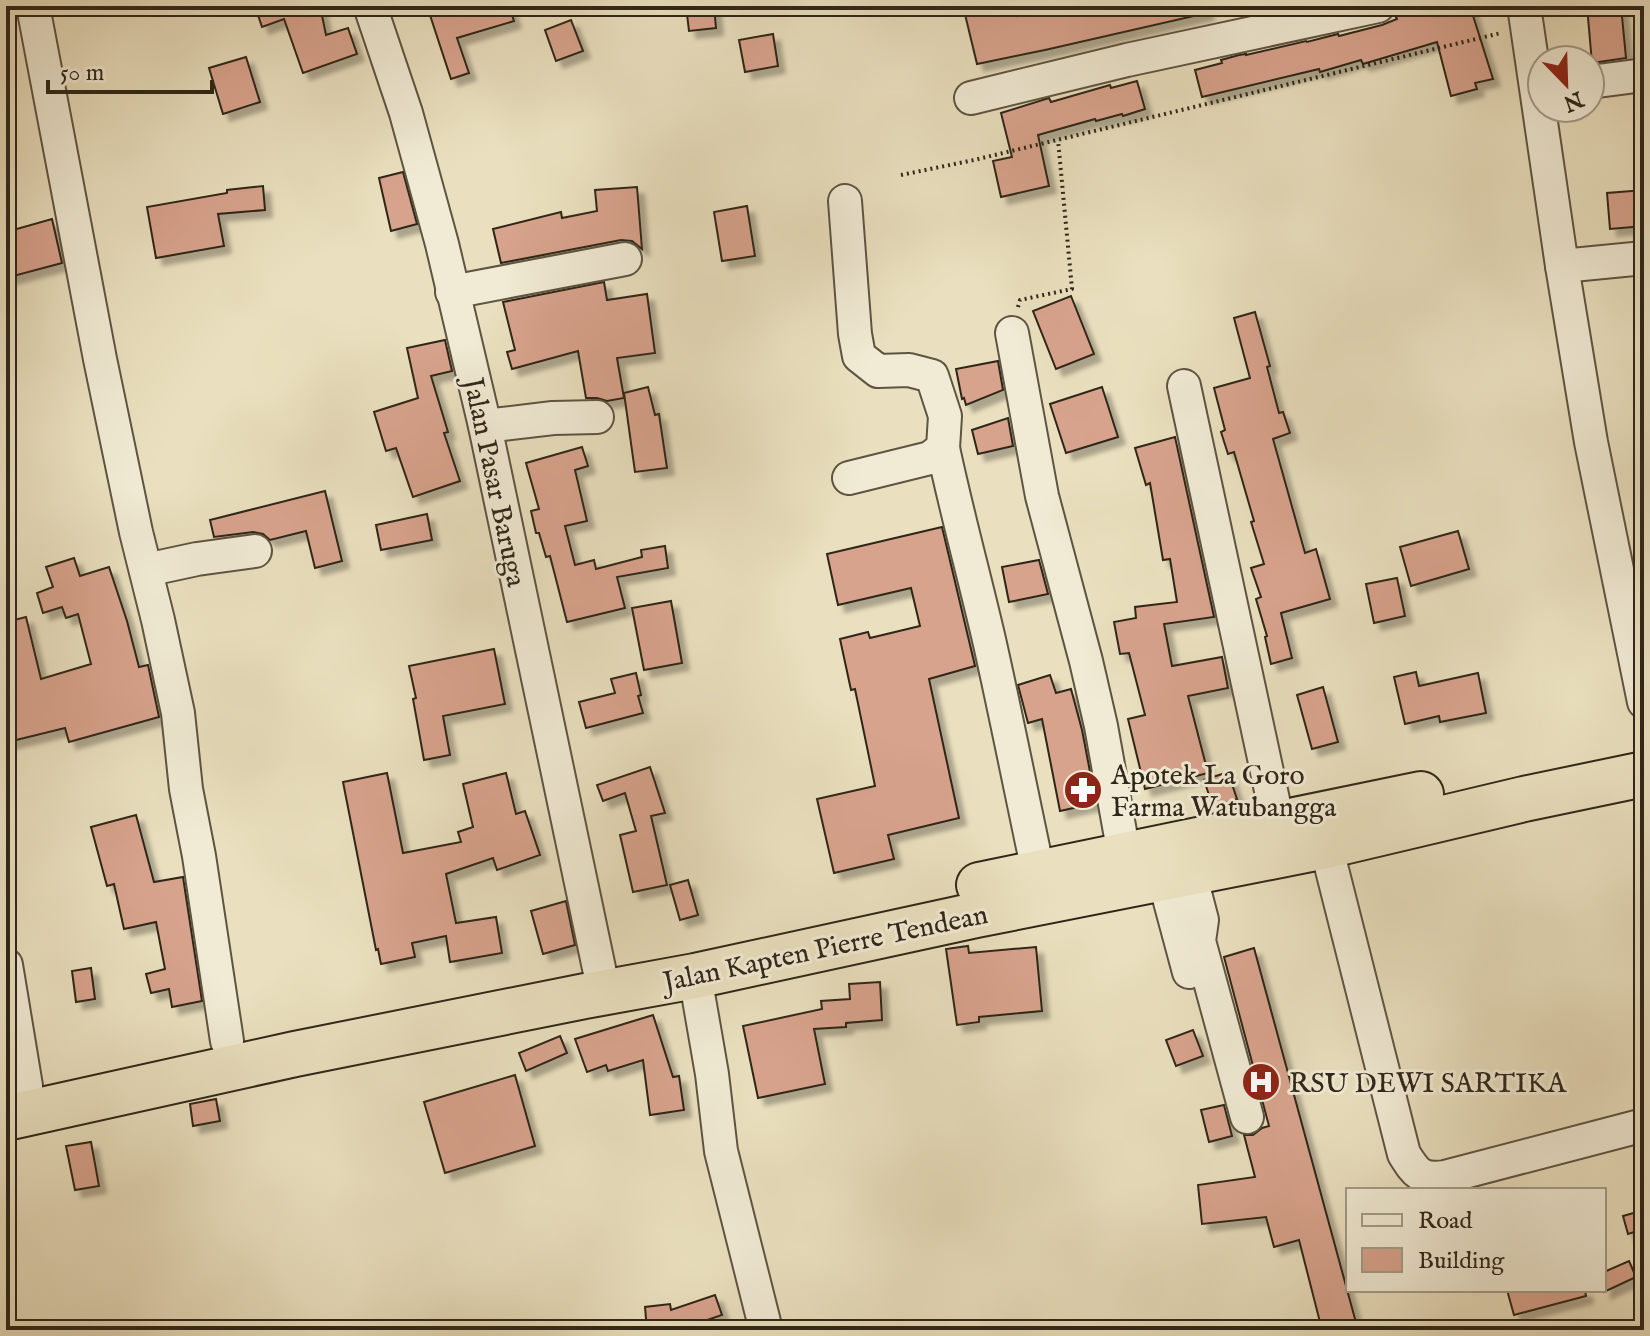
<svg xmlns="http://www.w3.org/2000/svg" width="1650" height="1336" font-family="'IM FELL English',serif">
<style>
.building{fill:#d8a38d;stroke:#2f2619;stroke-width:2;filter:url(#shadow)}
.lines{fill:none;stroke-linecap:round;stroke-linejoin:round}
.minor-casing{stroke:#5e5442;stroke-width:36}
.highway-casing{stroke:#2f2619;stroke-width:48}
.path{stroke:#2f2619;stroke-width:4;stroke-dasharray:2 4;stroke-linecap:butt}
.minor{stroke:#f1ebd5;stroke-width:32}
.highway{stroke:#eae0bf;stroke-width:44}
.labels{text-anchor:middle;stroke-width:6;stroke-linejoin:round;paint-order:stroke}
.street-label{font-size:28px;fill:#2f2619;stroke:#f1ebd5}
.poi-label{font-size:28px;fill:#2f2619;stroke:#f1ebd5;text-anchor:start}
</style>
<defs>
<filter id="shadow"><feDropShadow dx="7" dy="7" stdDeviation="2" flood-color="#0004"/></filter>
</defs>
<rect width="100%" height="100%" fill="#eae0bf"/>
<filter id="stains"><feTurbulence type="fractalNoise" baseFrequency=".0025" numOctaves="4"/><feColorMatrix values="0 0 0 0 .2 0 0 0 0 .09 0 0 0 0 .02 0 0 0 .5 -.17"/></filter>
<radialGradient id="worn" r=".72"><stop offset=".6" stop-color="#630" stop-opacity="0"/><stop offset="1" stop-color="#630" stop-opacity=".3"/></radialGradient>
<g class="building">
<polygon points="255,6 320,6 326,35 348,28 357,54 303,73 284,19 262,27"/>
<polygon points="427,6 509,6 514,21 457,38 469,73 451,79"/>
<polygon points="686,6 714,6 716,28 689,31"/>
<polygon points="963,6 1014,6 1017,16 1062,6 1206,6 1207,13 1045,50 977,64"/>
<polygon points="1423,6 1435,6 1438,16 1470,6 1493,79 1475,83 1477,89 1451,96 1437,42 1363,64 1361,60 1320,72 1319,69 1202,97 1195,70 1222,63 1221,60 1239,55 1246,54 1246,55 1306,41 1307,42 1338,34 1339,36 1382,25 1397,19 1395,15"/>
<polygon points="1587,6 1621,6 1626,58 1592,63"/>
<polygon points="571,20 583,51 556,61 545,30"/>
<polygon points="773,34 778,66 745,72 739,40"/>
<polygon points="246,57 260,102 223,114 209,68"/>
<polygon points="1137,81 1145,109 1123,116 1122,114 1096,121 1095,119 1038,135 1049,186 1001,197 993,161 1012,157 1001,113 1049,98 1051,102 1110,85 1111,88"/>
<polygon points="403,172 417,224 391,231 379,178"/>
<polygon points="263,186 265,210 218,214 224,246 156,258 147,207 227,193 227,190"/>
<polygon points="637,187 642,249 632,241 621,240 501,263 493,229 561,212 562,218 597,211 595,190"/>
<polygon points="1644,190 1644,226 1610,229 1607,193"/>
<polygon points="747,206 755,256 722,261 714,212"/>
<polygon points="52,219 62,263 6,278 6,232"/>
<polygon points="604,282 607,300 647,294 655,353 617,358 624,398 607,401 597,398 586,398 578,351 512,369 507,352 515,350 503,302"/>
<polygon points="1071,296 1094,354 1056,369 1033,311"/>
<polygon points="1255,312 1270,366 1267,367 1279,413 1283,412 1290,433 1273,439 1305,553 1316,549 1330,599 1281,613 1292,658 1271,664 1265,637 1267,636 1256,599 1261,597 1251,568 1264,564 1251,522 1254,521 1234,452 1228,454 1221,432 1225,430 1214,388 1250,378 1234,318"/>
<polygon points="445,340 452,371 431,376 448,432 444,433 460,481 413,497 396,448 386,451 374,412 418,398 407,348"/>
<polygon points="998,361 1003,390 966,405 964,398 962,399 956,369"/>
<polygon points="648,387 655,415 659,414 667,468 635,472 624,393"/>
<polygon points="1102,387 1118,437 1066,453 1050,404"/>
<polygon points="1008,418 1013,446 978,454 972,430"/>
<polygon points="1175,437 1214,617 1164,624 1172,666 1222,657 1228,688 1188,696 1208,773 1145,789 1128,719 1145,715 1129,653 1120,654 1114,622 1136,618 1135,607 1177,602 1170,559 1163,560 1150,483 1146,485 1135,448"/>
<polygon points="582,447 588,466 575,470 587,521 565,526 575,565 594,560 596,569 642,557 641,550 665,546 668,568 617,577 625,608 567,622 550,556 546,557 539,533 536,533 531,511 539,509 526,463"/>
<polygon points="325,491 342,561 315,568 306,531 270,540 263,534 253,532 214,537 210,520"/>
<polygon points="427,514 432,540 381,550 376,525"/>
<polygon points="942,527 975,666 929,679 959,818 888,835 894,859 834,873 817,799 875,786 855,689 851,690 840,639 868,632 870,638 920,626 911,588 838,605 827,554"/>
<polygon points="1458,531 1469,569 1411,586 1400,547"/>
<polygon points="74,558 80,576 109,567 127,621 139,667 148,665 159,717 69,742 65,728 8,742 6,732 6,622 26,617 41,679 91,664 78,614 66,618 62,607 43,613 37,593 53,587 46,567"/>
<polygon points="1039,560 1048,594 1009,602 1002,567"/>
<polygon points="1397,578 1405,616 1374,623 1366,584"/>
<polygon points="671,601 682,663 644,670 632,608"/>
<polygon points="494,649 505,704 443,716 450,755 424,760 413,699 416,698 409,666"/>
<polygon points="1416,672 1419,686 1478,673 1486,713 1440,722 1439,716 1405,724 1394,677"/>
<polygon points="636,673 641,695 638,696 643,713 586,728 579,702 615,693 611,679"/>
<polygon points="1050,675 1056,693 1071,689 1082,730 1096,803 1060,811 1042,719 1028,723 1018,685"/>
<polygon points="1323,687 1338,742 1312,749 1297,695"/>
<polygon points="650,767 665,813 651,816 667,885 633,892 620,835 636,831 625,793 603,801 597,785"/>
<polygon points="1228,772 1237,799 1213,807 1204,780"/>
<polygon points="387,773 403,853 461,842 458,832 473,827 463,784 506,773 516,814 525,811 540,855 497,870 493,858 446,874 456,923 496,917 502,953 450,962 446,936 412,943 415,957 381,964 378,949 376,950 343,782"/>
<polygon points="136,815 154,882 183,877 202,1001 172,1007 169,989 151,993 146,974 165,969 156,922 124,929 114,884 107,886 91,827"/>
<polygon points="688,880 698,915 680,920 670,885"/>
<polygon points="566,901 575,945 543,954 531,911"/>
<polygon points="968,946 969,953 1036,947 1042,1011 979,1017 979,1022 957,1025 946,949"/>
<polygon points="1254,948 1358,1330 1322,1330 1299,1240 1274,1247 1266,1217 1202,1224 1198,1185 1255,1177 1244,1135 1253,1135 1262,1128 1269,1126 1224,957"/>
<polygon points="91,968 95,999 76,1002 72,971"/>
<polygon points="880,982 882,1020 846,1023 846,1027 814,1029 825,1084 758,1098 743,1026 822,1009 821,1001 850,999 849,984"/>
<polygon points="653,1015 673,1077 679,1076 684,1110 650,1115 643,1060 608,1071 606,1065 587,1072 575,1039"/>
<polygon points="1193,1030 1203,1056 1176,1066 1166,1040"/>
<polygon points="560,1036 567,1053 526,1071 519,1053"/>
<polygon points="515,1075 535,1146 445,1173 424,1102"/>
<polygon points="216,1099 220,1121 193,1126 190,1104"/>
<polygon points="1224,1105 1232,1136 1209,1142 1201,1110"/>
<polygon points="91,1142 99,1186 75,1190 66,1146"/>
<polygon points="1644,1210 1644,1229 1628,1234 1623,1216"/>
<polygon points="1629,1261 1636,1277 1604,1292 1604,1272"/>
<polygon points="1507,1290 1585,1290 1586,1296 1514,1315"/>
<polygon points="715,1295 722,1315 678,1330 647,1330 645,1307 670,1304 671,1310"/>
</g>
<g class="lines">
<g class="minor-casing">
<g id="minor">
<polyline points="33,6 100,359 136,532 158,620 178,713 186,789 199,856 227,1041"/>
<polyline points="370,6 406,113 442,244 485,426 604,992"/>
<polyline points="1524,6 1562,266 1591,442 1644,702"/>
<polyline points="1590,82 1644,75"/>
<polyline points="971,98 1127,60 1378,6"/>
<polyline points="845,201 855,334 859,356 878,371 909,370 932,376 945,416 943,448"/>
<polyline points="1562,266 1644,258"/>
<polyline points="452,292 625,259"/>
<polyline points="1012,333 1042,496 1086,661 1101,726 1124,854"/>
<polyline points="1184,386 1278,823"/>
<polyline points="485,426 553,418 597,417"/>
<path d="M849,478L930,458L943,448C957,514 975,579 990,644C1007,720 1022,796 1038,871"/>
<polyline points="146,570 197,559 255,551"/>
<path d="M1326,846L1404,1154C1416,1173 1420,1180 1445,1177L1644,1125"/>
<polyline points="1190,874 1202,920 1199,941 1247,1117"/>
<polyline points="1164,879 1189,972"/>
<polyline points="6,965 26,1086"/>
<polyline points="695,976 712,1074 721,1151 766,1330"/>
</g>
</g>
<g class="highway-casing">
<g id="highway">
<polyline points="979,885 1421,794"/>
<polyline points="6,1118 295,1054 585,996 695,976 976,915 1326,846 1524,799 1644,774"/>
</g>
</g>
<g class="path">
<polyline points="901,175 974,160 1501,33"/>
<polyline points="1018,307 1020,300 1072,289 1058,140"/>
</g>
<use href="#minor" class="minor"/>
<use href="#highway" class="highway"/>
</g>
<defs>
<g id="pharmacy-disc" transform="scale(2)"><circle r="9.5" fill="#8f2418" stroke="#f1ebd5"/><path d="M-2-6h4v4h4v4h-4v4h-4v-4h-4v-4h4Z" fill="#fff"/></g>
<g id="hospital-disc" transform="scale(2)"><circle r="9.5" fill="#8f2418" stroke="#f1ebd5"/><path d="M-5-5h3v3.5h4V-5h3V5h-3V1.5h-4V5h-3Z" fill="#fff"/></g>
</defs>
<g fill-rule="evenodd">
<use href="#pharmacy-disc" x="1083" y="790"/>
<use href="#hospital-disc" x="1261" y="1082"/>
</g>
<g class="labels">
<g class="street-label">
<text transform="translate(496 482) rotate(78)" y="10">Jalan Pasar Baruga</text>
<text transform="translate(825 947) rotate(-12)" y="10">Jalan Kapten Pierre Tendean</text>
</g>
<g class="poi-label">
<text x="1111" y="784">Apotek La Goro<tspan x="1111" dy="32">Farma Watubangga</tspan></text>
<text x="1289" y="1092">RSU DEWI SARTIKA</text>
</g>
</g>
<rect width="1650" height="1336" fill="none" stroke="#eae0bf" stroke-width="32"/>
<rect x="8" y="8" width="1634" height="1320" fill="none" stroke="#2f2619" stroke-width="4"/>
<rect x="16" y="16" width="1618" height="1304" fill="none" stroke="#2f2619" stroke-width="2"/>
<rect x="1346" y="1188" width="260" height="104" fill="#f1ebd5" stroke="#a39c8a" stroke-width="2"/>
<rect x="1362" y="1214" width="40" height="12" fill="#f1ebd5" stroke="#a39c8a" stroke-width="2"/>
<text x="1418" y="1228" font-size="24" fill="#2f2619">Road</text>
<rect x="1362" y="1248" width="40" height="24" fill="#d8a38d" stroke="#a39c8a" stroke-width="2"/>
<text x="1418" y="1268" font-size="24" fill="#2f2619">Building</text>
<g transform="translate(1566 84) rotate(157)"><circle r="38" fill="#f1ebd5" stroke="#a39c8a" stroke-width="2"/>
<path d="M0-6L14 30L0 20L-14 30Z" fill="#8f2418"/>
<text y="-12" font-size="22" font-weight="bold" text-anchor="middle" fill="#2f2619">N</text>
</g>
<path d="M48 80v12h164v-12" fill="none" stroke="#2f2619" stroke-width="4"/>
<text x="60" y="80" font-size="24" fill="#2f2619" stroke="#f1ebd5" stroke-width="6" paint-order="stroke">50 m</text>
<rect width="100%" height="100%" filter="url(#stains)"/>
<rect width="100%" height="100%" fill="url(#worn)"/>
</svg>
